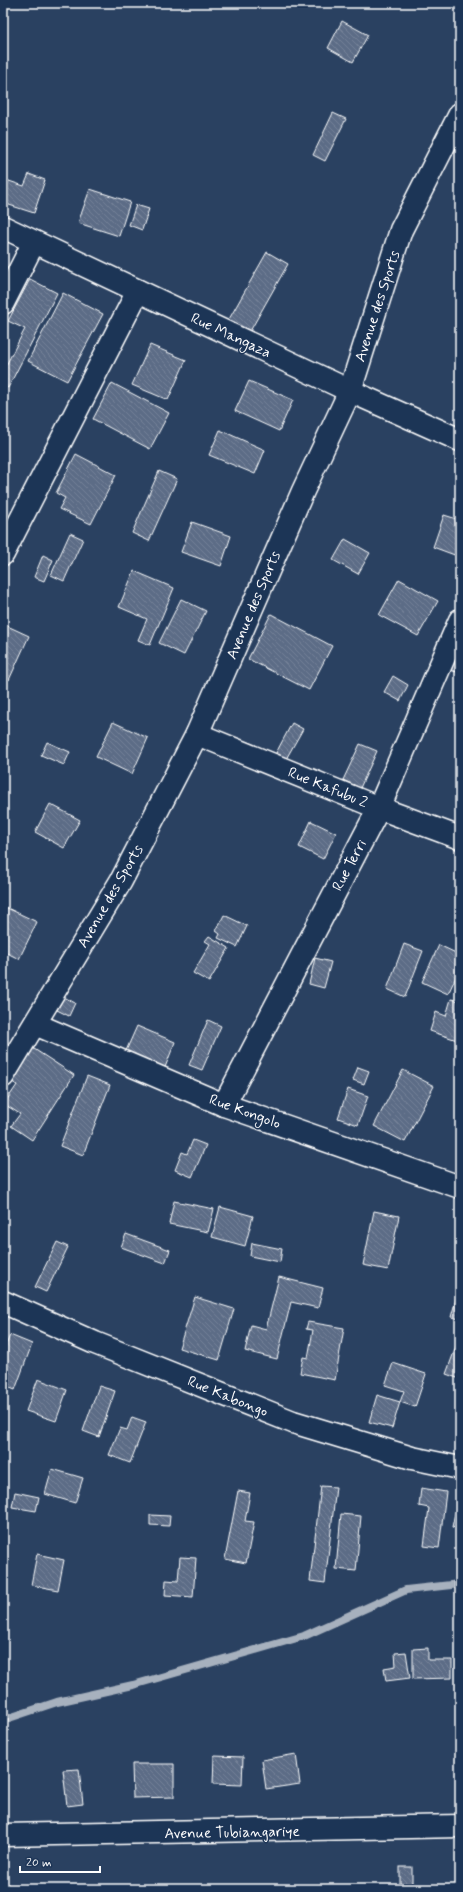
<svg xmlns="http://www.w3.org/2000/svg" width="463" height="1892" font-family="Mynerve,sans-serif">
<style>
.lines{fill:none;stroke-linecap:round;stroke-linejoin:round}
.stream{stroke:#a7b1be;stroke-width:8}
.building{fill:url(#building-back-hatch);stroke:#fff}
.minor-casing{stroke:#fff;stroke-width:25}
.tertiary-casing{stroke:#fff;stroke-width:25}
.minor{stroke:#1d3557;stroke-width:22}
.tertiary{stroke:#1d3557;stroke-width:22}
.labels{text-anchor:middle;stroke-width:3;stroke-linejoin:round;paint-order:stroke}
.street-label{font-size:15px;fill:#fff;stroke:#1d3557}
</style>
<defs>
<pattern id="building-back-hatch" width="6" height="6" patternUnits="userSpaceOnUse"><rect width="6" height="6" fill="#5b6c86"/><path d="M-1 5l2 2M0 0l6 6M5-1l2 2" fill="none" stroke="#748298"/></pattern>
</defs>
<rect width="100%" height="100%" fill="#2a4161"/>
<filter id="ink" filterUnits="userSpaceOnUse"><feTurbulence type="fractalNoise" baseFrequency=".025" numOctaves="2"/><feDisplacementMap in="SourceGraphic" scale="8" xChannelSelector="R" yChannelSelector="G"/><feConvolveMatrix kernelMatrix="1 2 1 2 8 2 1 2 1" color-interpolation-filters="sRGB"/></filter>
<g filter="url(#ink)">
<g class="lines">
<polyline class="stream" points="3,1720 57,1702 133,1685 304,1636 406,1590 460,1584"/>
</g>
<g class="building">
<polygon points="342,21 368,35 353,62 328,48"/>
<polygon points="333,113 346,119 325,161 313,155"/>
<polygon points="29,174 45,180 34,213 3,203 3,179 24,186"/>
<polygon points="90,189 130,202 119,236 78,223"/>
<polygon points="136,205 149,209 142,230 129,225"/>
<polygon points="267,252 288,264 249,333 228,321"/>
<polygon points="30,279 57,293 8,388 3,385 3,371 25,329 8,321"/>
<polygon points="63,293 103,314 67,381 28,361"/>
<polygon points="150,345 186,360 168,400 132,385"/>
<polygon points="249,381 293,400 279,431 235,411"/>
<polygon points="112,383 169,413 150,449 93,419"/>
<polygon points="220,430 265,450 255,474 209,455"/>
<polygon points="76,454 116,475 91,524 59,509 65,498 56,493"/>
<polygon points="159,471 177,479 149,541 132,533"/>
<polygon points="444,515 460,520 460,557 433,547"/>
<polygon points="192,522 231,536 221,566 181,552"/>
<polygon points="70,533 83,539 64,581 51,575"/>
<polygon points="345,539 370,553 358,574 333,560"/>
<polygon points="43,555 53,560 44,581 34,577"/>
<polygon points="134,571 174,588 150,645 138,640 147,619 119,607"/>
<polygon points="399,579 438,601 418,636 379,615"/>
<polygon points="181,599 206,611 184,655 159,643"/>
<polygon points="271,614 332,646 309,690 248,659"/>
<polygon points="3,624 29,636 9,680 3,677"/>
<polygon points="453,646 460,648 460,673 446,669"/>
<polygon points="393,676 408,685 400,701 384,692"/>
<polygon points="113,722 148,738 132,774 96,757"/>
<polygon points="292,723 303,729 286,759 276,753"/>
<polygon points="47,742 70,752 64,765 41,755"/>
<polygon points="360,744 377,751 360,788 343,780"/>
<polygon points="50,804 80,820 64,848 35,832"/>
<polygon points="311,821 336,833 323,859 299,847"/>
<polygon points="3,906 37,922 19,959 3,951"/>
<polygon points="224,915 247,926 237,947 218,938 220,934 216,931"/>
<polygon points="209,936 229,948 209,982 193,973 210,944 205,941"/>
<polygon points="404,944 423,951 405,997 387,989"/>
<polygon points="439,945 460,955 460,968 448,994 422,982"/>
<polygon points="315,958 331,962 324,988 309,984"/>
<polygon points="64,997 75,1003 69,1016 57,1010"/>
<polygon points="451,999 460,1001 460,1041 430,1031 436,1012 446,1016"/>
<polygon points="208,1020 221,1026 202,1070 189,1065"/>
<polygon points="137,1026 175,1042 164,1070 125,1053"/>
<polygon points="31,1047 74,1075 32,1140 11,1126 20,1114 4,1104 17,1085 9,1080"/>
<polygon points="358,1067 369,1071 364,1084 353,1080"/>
<polygon points="403,1070 434,1086 405,1142 374,1126"/>
<polygon points="87,1076 110,1085 83,1155 60,1146"/>
<polygon points="348,1089 368,1096 358,1125 338,1118"/>
<polygon points="193,1140 206,1145 192,1177 175,1170 182,1152 187,1154"/>
<polygon points="174,1201 214,1209 208,1232 169,1224"/>
<polygon points="220,1207 253,1216 245,1246 212,1237"/>
<polygon points="374,1211 399,1216 388,1270 363,1265"/>
<polygon points="126,1234 170,1250 165,1263 121,1247"/>
<polygon points="57,1242 68,1247 46,1292 35,1287"/>
<polygon points="252,1243 282,1249 280,1262 250,1256"/>
<polygon points="279,1277 323,1288 318,1308 291,1302 277,1359 245,1351 251,1325 266,1329"/>
<polygon points="460,1285 460,1319 451,1317"/>
<polygon points="195,1297 234,1309 219,1360 179,1348"/>
<polygon points="308,1322 344,1328 335,1380 300,1373 303,1357 308,1358 313,1330 306,1329"/>
<polygon points="10,1335 32,1344 15,1390 3,1385 3,1353"/>
<polygon points="457,1344 460,1345 460,1379 446,1374"/>
<polygon points="393,1363 426,1374 415,1407 400,1402 404,1391 385,1385"/>
<polygon points="38,1379 67,1390 56,1421 26,1411"/>
<polygon points="99,1386 115,1391 99,1437 83,1431"/>
<polygon points="377,1395 400,1402 392,1428 369,1422"/>
<polygon points="132,1417 146,1422 130,1463 109,1455 120,1428 127,1430"/>
<polygon points="52,1469 83,1478 75,1503 45,1494"/>
<polygon points="321,1486 336,1487 325,1583 310,1581"/>
<polygon points="421,1488 446,1492 439,1548 424,1546 429,1508 419,1506"/>
<polygon points="238,1491 250,1493 245,1521 254,1522 246,1563 225,1559"/>
<polygon points="15,1492 39,1497 36,1511 12,1507"/>
<polygon points="457,1504 460,1505 460,1529 452,1527"/>
<polygon points="341,1514 361,1516 356,1571 336,1569"/>
<polygon points="150,1515 170,1516 169,1526 150,1525"/>
<polygon points="37,1554 64,1560 58,1590 31,1585"/>
<polygon points="180,1557 196,1558 193,1597 165,1595 166,1580 178,1581"/>
<polygon points="428,1648 428,1660 452,1660 452,1678 413,1679 413,1649"/>
<polygon points="406,1652 410,1678 386,1681 384,1668 396,1666 395,1653"/>
<polygon points="296,1754 300,1784 266,1789 262,1760"/>
<polygon points="214,1756 243,1757 242,1785 213,1784"/>
<polygon points="132,1764 174,1764 174,1797 133,1798"/>
<polygon points="79,1769 83,1804 67,1806 63,1770"/>
<rect x="400" y="1867" width="12" height="22"/>
</g>
<g class="lines">
<g class="minor-casing">
<g id="minor">
<polyline points="3,227 350,391 460,440"/>
<polyline points="3,303 34,242"/>
<polyline points="3,554 138,291"/>
<polyline points="197,734 379,808 460,838"/>
<polyline points="35,1024 224,1105 460,1187"/>
<polyline points="224,1105 379,808 460,620"/>
<polyline points="3,1302 95,1343 293,1422 412,1458 460,1468"/>
<polyline points="3,1835 460,1826"/>
</g>
</g>
<g class="tertiary-casing">
<polyline id="tertiary" points="3,1076 121,881 197,734 303,491 350,391 401,230 460,114"/>
</g>
<use href="#minor" class="minor"/>
<use href="#tertiary" class="tertiary"/>
</g>
</g>
<g class="labels">
<g class="street-label">
<text transform="translate(377 306) rotate(-72)" y="5">Avenue des Sports</text>
<text transform="translate(231 335) rotate(25)" y="5">Rue Mangaza</text>
<text transform="translate(253 605) rotate(-67)" y="5">Avenue des Sports</text>
<text transform="translate(328 787) rotate(22)" y="5">Rue Kafubu 2</text>
<text transform="translate(349 865) rotate(-62)" y="5">Rue Terri</text>
<text transform="translate(110 896) rotate(-60)" y="5">Avenue des Sports</text>
<text transform="translate(245 1111) rotate(20)" y="5">Rue Kongolo</text>
<text transform="translate(228 1396) rotate(22)" y="5">Rue Kabongo</text>
<text transform="translate(232 1832) rotate(-1)" y="5">Avenue Tubiangariye</text>
</g>
</g>
<rect width="463" height="1892" fill="none" stroke="#1d3557" stroke-width="16"/>
<rect x="8" y="8" width="447" height="1876" fill="none" stroke="#fff" stroke-width="1.5" filter="url(#ink)"/>
<path d="M20 1866v6h80v-6" fill="none" stroke="#ffffff" stroke-width="2"/>
<text x="26" y="1866" font-size="12" fill="#ffffff" stroke="#1d3557" stroke-width="3" paint-order="stroke">20 m</text>
</svg>
